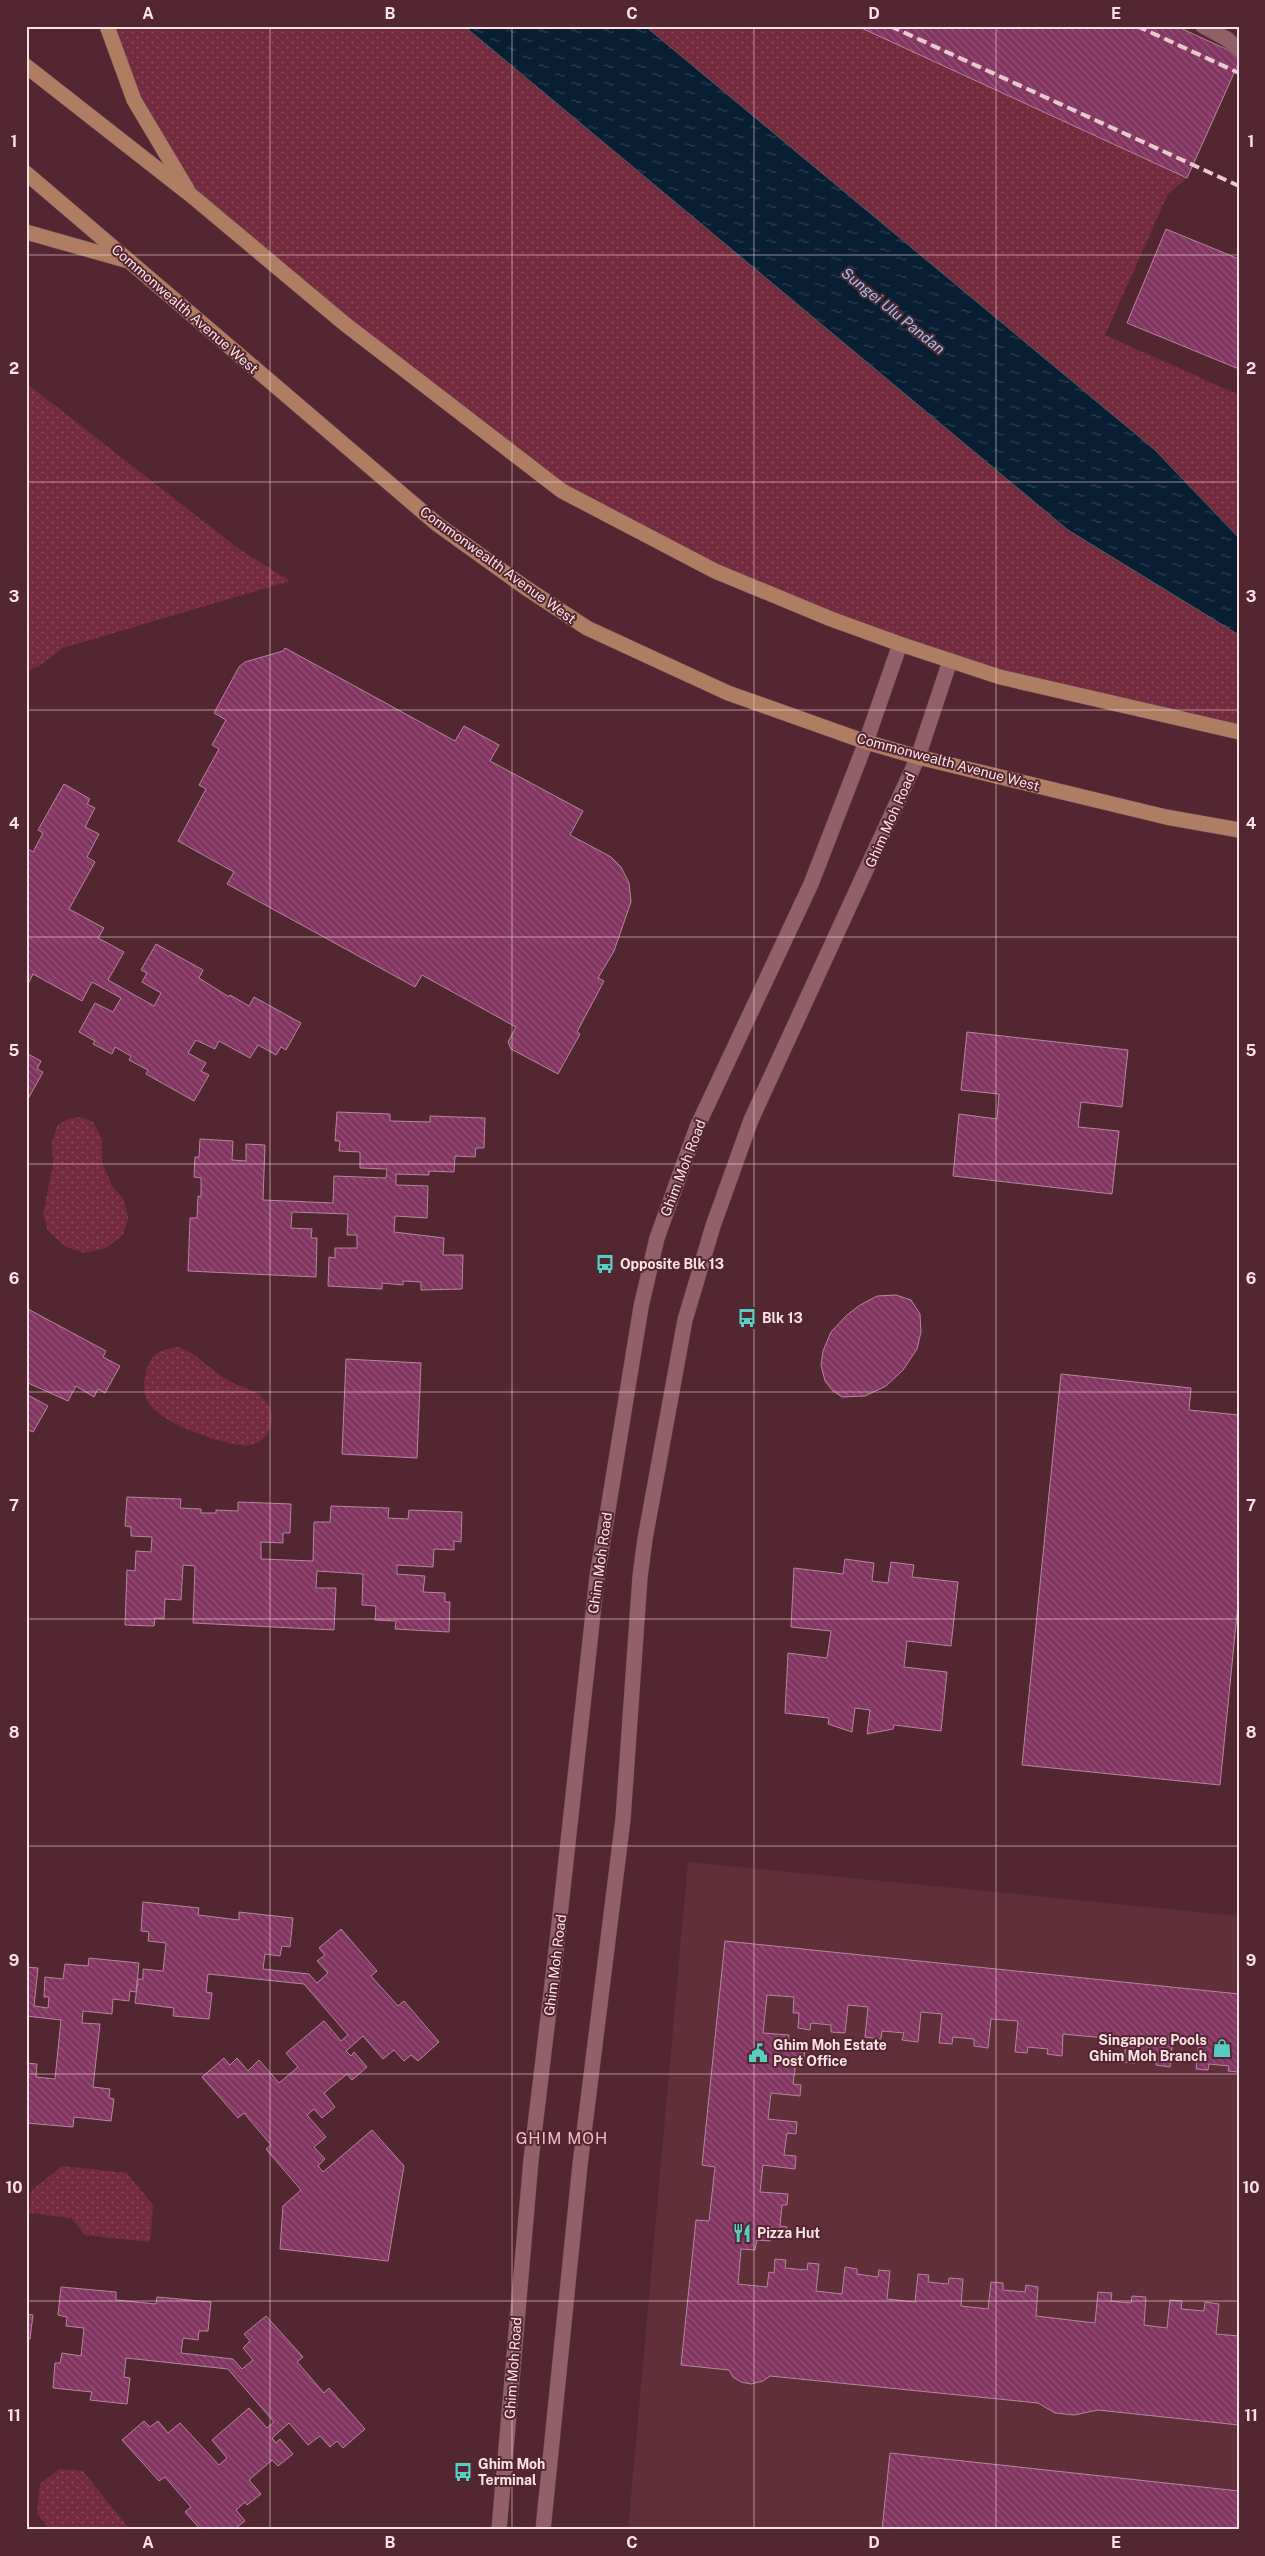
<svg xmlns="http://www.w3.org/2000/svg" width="1265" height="2556" font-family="'Public Sans',sans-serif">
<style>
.built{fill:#612f3a}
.green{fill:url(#green-dots)}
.water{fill:url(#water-ripples);stroke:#525a69}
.building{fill:url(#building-back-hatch);stroke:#b5869e}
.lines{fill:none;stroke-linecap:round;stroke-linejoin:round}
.minor-casing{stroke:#6a454e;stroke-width:16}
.major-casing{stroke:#6a454e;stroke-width:16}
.minor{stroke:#916069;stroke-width:15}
.major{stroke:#ae7d62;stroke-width:15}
.rail{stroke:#e8c9ce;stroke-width:4;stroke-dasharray:10 5;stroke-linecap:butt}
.grid{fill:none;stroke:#ffe2e6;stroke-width:1;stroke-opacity:0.55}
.labels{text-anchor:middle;stroke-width:4;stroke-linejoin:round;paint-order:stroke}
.street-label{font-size:14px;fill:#ffe2e6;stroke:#522731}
.poi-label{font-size:14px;font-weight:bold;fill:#ffe2e6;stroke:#522731;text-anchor:start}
.water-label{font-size:15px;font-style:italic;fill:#90c5f6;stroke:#522731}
.quarter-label{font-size:16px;letter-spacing:1px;fill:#f3bcc5;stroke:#522731}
.neatline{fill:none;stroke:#ffe2e6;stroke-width:2}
.grid-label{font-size:16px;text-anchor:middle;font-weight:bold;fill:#ffe2e6}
</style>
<defs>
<pattern id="green-dots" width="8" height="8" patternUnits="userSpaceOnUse" patternTransform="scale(1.25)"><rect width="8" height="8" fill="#742b3e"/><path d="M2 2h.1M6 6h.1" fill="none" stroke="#89495a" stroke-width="1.8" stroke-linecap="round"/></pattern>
<pattern id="water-ripples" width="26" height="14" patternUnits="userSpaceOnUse" patternTransform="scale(1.25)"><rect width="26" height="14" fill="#081f33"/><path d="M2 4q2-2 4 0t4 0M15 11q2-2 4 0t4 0" fill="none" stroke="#2d3f51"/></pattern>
<pattern id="building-back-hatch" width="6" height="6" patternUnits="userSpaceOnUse" patternTransform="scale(1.25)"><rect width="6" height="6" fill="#823561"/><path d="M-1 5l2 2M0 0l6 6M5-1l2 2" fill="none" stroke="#955278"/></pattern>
</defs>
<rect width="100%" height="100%" fill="#522731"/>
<polygon class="built" points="688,1862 1239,1916 1239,2530 628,2530"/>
<g class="green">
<polygon points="107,26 857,26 1187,178 1168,194 1105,335 1239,395 1239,732 1000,677 831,619 562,491 192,196 134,100"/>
<polygon points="26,383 239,549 290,581 63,648 39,666 26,672"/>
<polygon points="81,1117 93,1122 102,1139 102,1162 112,1186 124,1200 128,1218 123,1235 106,1248 84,1253 65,1246 48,1231 43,1214 53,1165 52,1141 58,1125 68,1119"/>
<path d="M178,1347C201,1355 213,1374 235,1384C247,1389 259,1391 267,1403C278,1417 269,1442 251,1445C241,1447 231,1443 221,1441C202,1436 158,1420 148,1402C143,1393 143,1382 146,1373C150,1353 160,1350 178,1347Z"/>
<polygon points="62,2166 127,2173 153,2205 150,2242 85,2235 71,2218 29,2213 31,2191"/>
<polygon points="59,2469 83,2471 130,2530 50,2530 37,2514 40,2484"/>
</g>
<polygon class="water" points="464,26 645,26 1155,450 1239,538 1239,635 1068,530"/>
<g class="building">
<polygon points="857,26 1176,26 1239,55 1239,62 1187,178"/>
<polygon points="1166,229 1239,259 1239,369 1127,323"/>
<polygon points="285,648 455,741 464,726 499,745 490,761 583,811 570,835 611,857 621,867 629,883 631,902 614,951 598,978 604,981 577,1032 580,1034 558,1074 511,1049 508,1042 516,1027 422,975 415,987 227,884 234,872 178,841 206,789 199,785 219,749 212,745 226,720 214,713 239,667 245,662 283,651"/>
<polygon points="64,784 90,799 87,804 95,808 85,827 99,834 87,857 95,862 69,909 104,928 98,938 124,952 108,980 154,1006 161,993 142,982 147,973 141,970 156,944 203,970 199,978 229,997 230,995 249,1006 254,997 301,1023 286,1050 281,1047 276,1055 258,1045 250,1058 219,1041 215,1049 196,1040 188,1053 206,1063 201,1071 209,1075 194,1101 146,1074 148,1070 129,1060 131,1056 115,1047 112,1054 93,1044 95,1041 79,1032 95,1003 113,1012 121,998 92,982 82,1001 33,974 26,988 26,848 33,852 43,833 38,830"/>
<polygon points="967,1032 1128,1050 1122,1107 1081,1102 1078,1127 1119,1131 1112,1194 953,1176 959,1114 997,1119 999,1094 961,1090"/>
<polygon points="26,1053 41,1061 37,1069 43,1072 28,1099 26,1097"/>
<polygon points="337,1112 390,1114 390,1121 430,1122 430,1116 485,1118 484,1148 476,1148 475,1157 455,1156 454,1172 429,1171 429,1175 396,1174 396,1185 428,1186 427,1218 395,1216 394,1232 444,1238 443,1255 463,1255 462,1289 421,1290 421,1282 403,1281 403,1285 382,1283 382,1289 328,1286 329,1257 335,1258 335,1248 357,1248 357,1235 347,1235 348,1214 292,1212 291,1228 312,1229 311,1238 317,1238 316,1277 188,1271 190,1218 197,1218 198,1196 201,1197 201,1178 194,1177 195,1157 199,1157 200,1139 233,1141 232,1160 246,1161 246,1144 265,1145 263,1200 333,1203 334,1176 386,1178 387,1169 360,1168 360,1152 339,1151 340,1141 335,1141"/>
<polygon points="896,1295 911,1300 920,1314 921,1332 917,1349 903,1370 886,1386 865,1396 842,1397 832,1390 825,1381 821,1365 823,1351 831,1332 847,1315 860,1305 877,1296"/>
<polygon points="26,1308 106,1351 103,1357 120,1366 105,1393 98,1389 94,1397 76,1386 68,1401 26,1382"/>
<polygon points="346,1359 421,1363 417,1458 342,1454"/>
<polygon points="1061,1374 1191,1388 1189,1410 1239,1415 1239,1594 1220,1785 1022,1765"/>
<polygon points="26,1394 48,1406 33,1432 26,1429"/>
<polygon points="127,1497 181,1499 180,1508 201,1509 201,1513 216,1513 216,1510 238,1511 238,1502 291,1504 290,1533 283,1533 283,1543 261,1542 261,1559 313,1561 314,1522 330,1522 331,1506 389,1508 388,1518 408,1519 409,1510 462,1512 461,1542 454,1541 454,1550 434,1549 433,1567 397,1565 397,1574 425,1576 423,1592 445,1593 445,1602 450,1602 449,1632 395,1629 396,1621 375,1620 376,1606 362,1605 363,1574 317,1571 316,1588 336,1588 334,1630 193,1623 195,1566 183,1565 181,1600 165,1599 164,1619 155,1618 154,1626 125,1625 127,1570 135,1571 136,1551 151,1552 152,1537 131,1536 131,1527 125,1526"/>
<polygon points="845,1559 874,1563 872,1581 888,1583 891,1562 914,1565 912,1577 958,1582 951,1646 907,1641 904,1667 947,1672 941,1731 894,1725 893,1729 867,1734 870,1710 855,1708 852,1732 828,1724 829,1718 785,1713 788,1653 827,1658 831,1631 791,1627 794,1568 843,1574"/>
<polygon points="143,1902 199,1908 198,1915 239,1920 239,1912 293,1918 290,1947 282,1946 280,1956 265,1954 263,1969 309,1974 317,1983 328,1973 317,1961 325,1955 319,1948 341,1929 377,1971 371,1976 398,2006 404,2001 439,2042 418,2061 411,2055 404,2061 394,2050 383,2059 363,2036 346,2051 351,2056 354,2052 367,2067 352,2080 347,2074 324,2093 335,2107 322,2118 314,2109 307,2115 326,2137 314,2147 325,2159 318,2166 323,2172 372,2130 404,2166 388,2261 280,2249 283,2206 301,2190 266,2149 271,2145 244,2113 238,2118 202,2077 224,2058 230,2065 237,2058 248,2071 259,2060 279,2083 298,2067 286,2053 324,2021 341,2041 348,2035 304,1984 208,1974 206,1992 212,1993 209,2019 173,2016 174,2008 135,2003 138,1979 143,1979 143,1969 163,1971 166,1943 148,1941 149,1932 141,1931"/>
<polygon points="725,1941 1239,1994 1239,2072 1228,2071 1229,2066 1209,2064 1208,2070 1196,2069 1199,2041 1173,2038 1170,2067 1156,2065 1157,2058 1135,2057 1135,2063 1124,2062 1126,2040 1063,2034 1062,2056 1047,2054 1048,2049 1028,2047 1027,2053 1015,2052 1018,2021 991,2019 988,2048 974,2046 974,2039 953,2037 952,2044 939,2043 942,2014 921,2012 918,2042 902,2040 904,2033 882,2031 881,2039 865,2037 868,2007 848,2005 845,2033 831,2032 831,2025 811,2023 810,2030 798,2028 799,2013 793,2013 794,1997 767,1995 763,2033 789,2035 788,2048 805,2050 803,2063 796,2062 793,2084 801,2085 800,2096 771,2093 768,2119 797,2122 796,2134 787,2133 784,2155 796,2156 795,2169 763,2165 760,2192 788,2194 787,2205 782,2205 780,2226 787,2227 786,2239 770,2237 770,2241 757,2240 755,2250 741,2249 738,2284 767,2287 769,2272 774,2273 775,2259 786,2260 785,2268 807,2270 808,2263 819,2264 816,2291 842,2294 845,2267 857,2269 857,2274 878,2277 879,2270 890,2271 887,2299 915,2302 918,2274 929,2275 928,2282 948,2284 949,2278 963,2279 961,2306 988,2309 991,2282 1003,2283 1003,2290 1025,2292 1026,2285 1038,2287 1036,2316 1095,2323 1098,2292 1112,2293 1111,2301 1131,2303 1132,2296 1146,2297 1144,2325 1167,2328 1170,2300 1182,2301 1181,2309 1204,2311 1205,2302 1219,2304 1216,2334 1239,2336 1239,2425 1098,2410 1074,2415 1055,2413 1038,2403 770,2376 763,2381 751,2384 741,2382 733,2377 729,2370 681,2365 696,2220 709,2221 715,2167 702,2165"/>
<polygon points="89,1958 139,1963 136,1992 130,1991 129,2001 113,1999 112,2014 83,2011 82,2023 100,2024 93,2087 110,2089 109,2098 114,2099 111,2121 74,2117 73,2127 26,2123 26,2063 37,2064 36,2077 55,2079 61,2020 26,2016 26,1967 38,1968 34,2006 48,2008 49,1997 44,1997 45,1977 63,1979 65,1964 88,1966"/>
<polygon points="61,2287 116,2292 116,2300 156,2304 157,2297 211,2302 208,2331 199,2331 198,2340 183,2338 181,2353 233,2359 242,2369 253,2360 243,2348 250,2341 244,2334 266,2316 303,2357 297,2362 324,2393 329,2388 365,2429 343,2448 337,2441 330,2447 320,2436 308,2445 289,2423 272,2438 276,2443 280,2439 293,2454 278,2466 272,2460 249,2480 261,2494 247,2505 245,2502 236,2510 245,2521 237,2527 239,2530 201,2530 185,2512 191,2507 165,2477 159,2481 122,2440 144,2421 150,2427 158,2421 168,2433 180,2423 219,2465 227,2458 212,2440 249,2408 267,2428 274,2422 228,2369 126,2358 124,2377 130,2378 127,2404 90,2400 92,2392 53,2388 55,2363 60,2363 62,2353 81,2356 84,2328 66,2326 67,2317 58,2315"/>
<polygon points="26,2314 33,2315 30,2339 26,2339"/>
<polygon points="890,2453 1239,2491 1239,2530 882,2530"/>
</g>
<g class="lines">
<g class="minor-casing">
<g id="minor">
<polyline points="1203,26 1227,39 1239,50"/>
<polyline points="499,2530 531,2160 557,1943 597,1577 641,1307 657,1238 697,1127 811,884 866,742 900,644"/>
<polyline points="543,2530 580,2165 623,1819 640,1577 645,1539 685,1320 713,1226 751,1120 918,757 950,661"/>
</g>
</g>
<g class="major-casing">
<g id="major">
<polyline points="107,26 134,100 187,189"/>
<polyline points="26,66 192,196 345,324 562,491 715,571 831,619 900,644 1000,677 1239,732"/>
<polyline points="26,173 437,524 526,588 587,628 728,693 866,742 918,757 1166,817 1239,830"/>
<polyline points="26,232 125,260"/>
</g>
</g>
<use href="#minor" class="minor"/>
<use href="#major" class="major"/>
<g class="rail">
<polyline points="890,26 1239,186"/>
<polyline points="1137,26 1239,73"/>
</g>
</g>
<path class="grid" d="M270,26V2530M512,26V2530M754,26V2530M996,26V2530M26,255H1239M26,482H1239M26,710H1239M26,937H1239M26,1164H1239M26,1392H1239M26,1619H1239M26,1846H1239M26,2074H1239M26,2301H1239"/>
<defs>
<g id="bus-bare" transform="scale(1.5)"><path d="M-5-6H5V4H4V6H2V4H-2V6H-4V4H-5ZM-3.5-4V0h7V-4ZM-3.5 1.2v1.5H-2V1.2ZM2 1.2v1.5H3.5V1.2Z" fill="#56cec3" stroke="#522731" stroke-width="2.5" paint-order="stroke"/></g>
<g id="shop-bare" transform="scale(1.5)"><path d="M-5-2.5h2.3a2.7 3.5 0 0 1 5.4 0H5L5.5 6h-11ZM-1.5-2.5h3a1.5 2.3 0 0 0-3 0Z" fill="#56cec3" stroke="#522731" stroke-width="2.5" paint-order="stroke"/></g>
<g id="civic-bare" transform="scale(1.5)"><path d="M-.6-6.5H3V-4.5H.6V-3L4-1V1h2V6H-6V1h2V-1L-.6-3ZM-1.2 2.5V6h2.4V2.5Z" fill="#56cec3" stroke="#522731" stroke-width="2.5" paint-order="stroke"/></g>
<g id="restaurant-bare" transform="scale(1.5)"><path d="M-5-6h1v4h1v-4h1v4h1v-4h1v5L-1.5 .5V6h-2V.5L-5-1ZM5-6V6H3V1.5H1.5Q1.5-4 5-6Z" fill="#56cec3" stroke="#522731" stroke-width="2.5" paint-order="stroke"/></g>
</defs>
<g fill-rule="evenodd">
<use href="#bus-bare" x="605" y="1264"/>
<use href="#bus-bare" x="747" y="1318"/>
<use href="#shop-bare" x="1222" y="2048"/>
<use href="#civic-bare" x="758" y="2053"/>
<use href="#restaurant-bare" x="742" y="2233"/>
<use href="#bus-bare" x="463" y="2472"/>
</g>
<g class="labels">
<g class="street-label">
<text transform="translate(185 309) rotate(41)" y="5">Commonwealth Avenue West</text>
<text transform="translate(498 565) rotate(36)" y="5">Commonwealth Avenue West</text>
<text transform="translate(948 762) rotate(15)" y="5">Commonwealth Avenue West</text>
<text transform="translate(890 820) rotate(-66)" y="5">Ghim Moh Road</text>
<text transform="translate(683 1168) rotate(-69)" y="5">Ghim Moh Road</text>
<text transform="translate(600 1563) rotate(-82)" y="5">Ghim Moh Road</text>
<text transform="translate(555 1965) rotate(-83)" y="5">Ghim Moh Road</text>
<text transform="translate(513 2368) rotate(-86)" y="5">Ghim Moh Road</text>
</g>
<g class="poi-label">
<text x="620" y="1269">Opposite Blk 13</text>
<text x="762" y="1323">Blk 13</text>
<text x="1207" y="2045" text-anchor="end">Singapore Pools<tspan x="1207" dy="16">Ghim Moh Branch</tspan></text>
<text x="773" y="2050">Ghim Moh Estate<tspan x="773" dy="16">Post Office</tspan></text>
<text x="757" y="2238">Pizza Hut</text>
<text x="478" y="2469">Ghim Moh<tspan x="478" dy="16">Terminal</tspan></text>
</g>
<g class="water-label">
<text transform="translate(893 311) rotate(39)" y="5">Sungei Ulu Pandan</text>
</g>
<g class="quarter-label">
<text x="562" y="2144">GHIM MOH</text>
</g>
</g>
<rect width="1265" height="2556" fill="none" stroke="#522731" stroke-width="55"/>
<rect x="28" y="28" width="1210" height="2500" class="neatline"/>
<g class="grid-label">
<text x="148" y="19">A</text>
<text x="390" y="19">B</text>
<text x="632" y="19">C</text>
<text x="874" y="19">D</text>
<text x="1116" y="19">E</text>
<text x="14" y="147">1</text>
<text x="1251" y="147">1</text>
<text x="14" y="374">2</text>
<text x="1251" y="374">2</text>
<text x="14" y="602">3</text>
<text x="1251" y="602">3</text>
<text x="14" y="829">4</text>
<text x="1251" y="829">4</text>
<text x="14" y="1056">5</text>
<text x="1251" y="1056">5</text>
<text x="14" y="1284">6</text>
<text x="1251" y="1284">6</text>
<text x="14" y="1511">7</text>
<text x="1251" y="1511">7</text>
<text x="14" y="1738">8</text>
<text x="1251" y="1738">8</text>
<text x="14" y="1966">9</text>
<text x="1251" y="1966">9</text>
<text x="14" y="2193">10</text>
<text x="1251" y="2193">10</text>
<text x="14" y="2421">11</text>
<text x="1251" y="2421">11</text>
<text x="148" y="2548">A</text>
<text x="390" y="2548">B</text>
<text x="632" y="2548">C</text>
<text x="874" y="2548">D</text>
<text x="1116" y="2548">E</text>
</g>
</svg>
